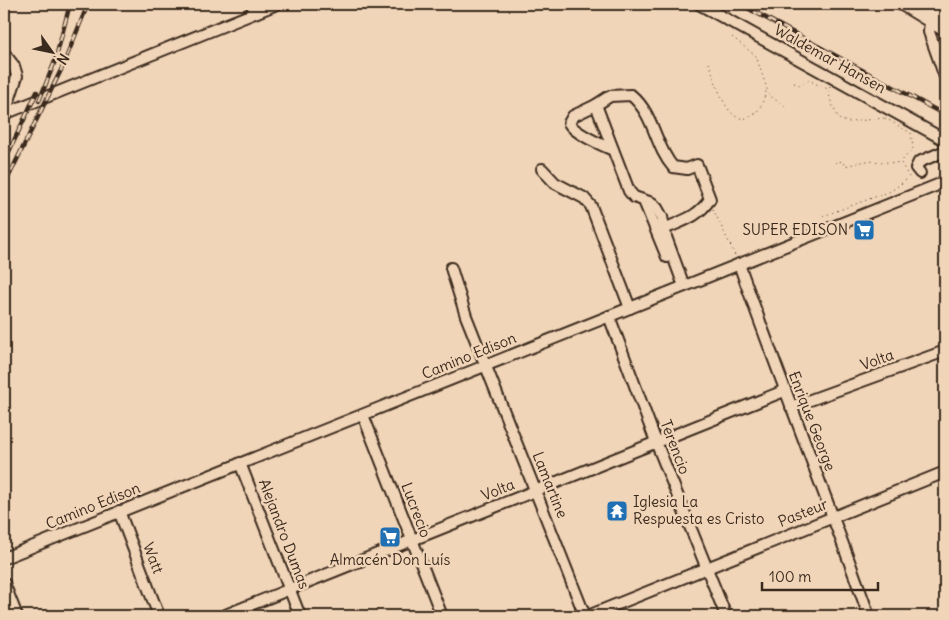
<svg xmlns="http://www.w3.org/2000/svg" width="949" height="620" font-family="Delius,sans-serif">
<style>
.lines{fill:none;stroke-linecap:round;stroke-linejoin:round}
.minor-casing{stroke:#3b2a1e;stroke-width:14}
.major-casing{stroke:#3b2a1e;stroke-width:16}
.path{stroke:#3b2a1e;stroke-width:1;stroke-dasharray:1 4;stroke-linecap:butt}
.minor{stroke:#f1d5b8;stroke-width:10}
.major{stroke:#f1d5b8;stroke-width:12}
.rail-casing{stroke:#3b2a1e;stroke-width:4.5}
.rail{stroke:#f1d5b8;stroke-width:2.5;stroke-dasharray:8;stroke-linecap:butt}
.labels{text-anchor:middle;stroke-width:5;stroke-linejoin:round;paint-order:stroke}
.street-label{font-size:15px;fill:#3b2a1e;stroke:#f1d5b8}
.poi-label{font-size:15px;fill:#3b2a1e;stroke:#f1d5b8;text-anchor:end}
</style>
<rect width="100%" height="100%" fill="#f1d5b8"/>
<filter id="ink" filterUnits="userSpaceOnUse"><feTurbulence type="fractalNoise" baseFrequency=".02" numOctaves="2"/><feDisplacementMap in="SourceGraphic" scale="10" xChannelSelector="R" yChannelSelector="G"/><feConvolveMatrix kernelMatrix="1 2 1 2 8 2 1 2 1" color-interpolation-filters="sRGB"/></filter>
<g filter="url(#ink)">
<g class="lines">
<g class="minor-casing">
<g id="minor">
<polyline points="251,4 257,12"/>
<polyline points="699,4 945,140"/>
<polyline points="918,4 945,20"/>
<polyline points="930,21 929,32 945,77"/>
<polyline points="4,53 14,66 17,76 5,113"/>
<path d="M596,105L610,96L631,95C655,115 654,145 673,167L687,169L697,165L710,199C698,217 684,220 664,229"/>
<polyline points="4,114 277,4"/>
<path d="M613,150C602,145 574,133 569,123L573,116L596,105L629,191L634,197L652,203L657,208L662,217L666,237L684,286"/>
<polyline points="542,169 555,183 584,198 591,206 630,308"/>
<polyline points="920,173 916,168 919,162 945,151"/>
<polyline points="644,201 667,257"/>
<path d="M739,264C781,382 827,498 869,616"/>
<polyline points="451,268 466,316 585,616"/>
<polyline points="609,316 656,442 726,616"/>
<polyline points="791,407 945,351"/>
<polyline points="363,415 442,616"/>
<polyline points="240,463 300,616"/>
<polyline points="119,511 159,616"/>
<polyline points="4,558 945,182"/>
<polyline points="4,583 17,616"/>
<polyline points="223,616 784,391"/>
<polyline points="588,616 945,472"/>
</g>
</g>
<g class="major-casing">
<g id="major">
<polyline points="902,4 945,30"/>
<polyline points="936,4 945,9"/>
</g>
</g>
<g class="path">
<polyline points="732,37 756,56 769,95 787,108"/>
<path d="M709,63C715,78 726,127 749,117C761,112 763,100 767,89"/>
<polyline points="794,83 799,85 809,80 818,85 828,89"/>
<path d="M830,86C827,97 834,110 840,120L849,122L884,118"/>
<polyline points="885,118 911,133 913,148 901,162"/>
<polyline points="835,163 842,161 845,166 866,161 901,163 909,177 913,178"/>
<polyline points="713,209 735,255"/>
<polyline points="823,216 891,191 909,178"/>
</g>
<use href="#minor" class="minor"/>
<use href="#major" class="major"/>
<g class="rail-casing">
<g id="rail">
<polyline points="740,4 945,115"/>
<polyline points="39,101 55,61 70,4"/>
<polyline points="4,162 37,92"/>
<polyline points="4,186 62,68 88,4"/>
</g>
</g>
<use href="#rail" class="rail"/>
</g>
</g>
<defs>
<g id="supermarket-square" transform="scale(1.125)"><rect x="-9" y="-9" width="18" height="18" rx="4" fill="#1f6fb2" stroke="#f1d5b8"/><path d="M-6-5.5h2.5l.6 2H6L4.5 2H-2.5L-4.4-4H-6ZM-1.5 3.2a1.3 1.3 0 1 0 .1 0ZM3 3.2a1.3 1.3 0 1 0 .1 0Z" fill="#fff"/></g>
<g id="temple-square" transform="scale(1.125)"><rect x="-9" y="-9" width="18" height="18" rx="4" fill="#1f6fb2" stroke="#f1d5b8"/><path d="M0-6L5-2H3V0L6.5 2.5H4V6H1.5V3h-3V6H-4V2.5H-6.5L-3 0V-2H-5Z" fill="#fff"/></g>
</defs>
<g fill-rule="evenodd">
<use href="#supermarket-square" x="864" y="230"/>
<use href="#temple-square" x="617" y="511"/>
<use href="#supermarket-square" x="390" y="537"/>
</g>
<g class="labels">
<g class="street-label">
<text transform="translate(830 59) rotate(29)" y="5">Waldemar Hansen</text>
<text transform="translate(469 356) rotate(-22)" y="5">Camino Edison</text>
<text transform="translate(877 360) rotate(-20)" y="5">Volta</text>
<text transform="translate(812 421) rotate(69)" y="5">Enrique George</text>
<text transform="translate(675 447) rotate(69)" y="5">Terencio</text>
<text transform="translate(550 485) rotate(68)" y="5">Lamartine</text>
<text transform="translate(498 490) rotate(-22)" y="5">Volta</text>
<text transform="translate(93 506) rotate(-22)" y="5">Camino Edison</text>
<text transform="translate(416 510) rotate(69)" y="5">Lucrecio</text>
<text transform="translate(803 513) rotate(-22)" y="5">Pasteur</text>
<text transform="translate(284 534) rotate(69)" y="5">Alejandro Dumas</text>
<text transform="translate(153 558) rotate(69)" y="5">Watt</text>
</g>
<g class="poi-label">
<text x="848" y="235">SUPER EDISON</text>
<text x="633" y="507" text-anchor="start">Iglesia La<tspan x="633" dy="17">Respuesta es Cristo</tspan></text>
<text x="390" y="565" text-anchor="middle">Almacén Don Luís</text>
</g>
</g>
<rect width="949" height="620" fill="none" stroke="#f1d5b8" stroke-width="20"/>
<rect x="10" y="10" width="929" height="600" fill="none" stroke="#3b2a1e" stroke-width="2" filter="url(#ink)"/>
<g transform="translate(52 52) rotate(123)" stroke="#f1d5b8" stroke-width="4" paint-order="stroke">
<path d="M0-4L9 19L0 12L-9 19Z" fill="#3b2a1e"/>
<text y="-8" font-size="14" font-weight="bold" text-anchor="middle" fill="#3b2a1e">N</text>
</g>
<path d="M762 582v8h116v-8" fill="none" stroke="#3b2a1e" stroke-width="2.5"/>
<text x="769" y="582" font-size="15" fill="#3b2a1e" stroke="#f1d5b8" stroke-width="4" paint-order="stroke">100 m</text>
</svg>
